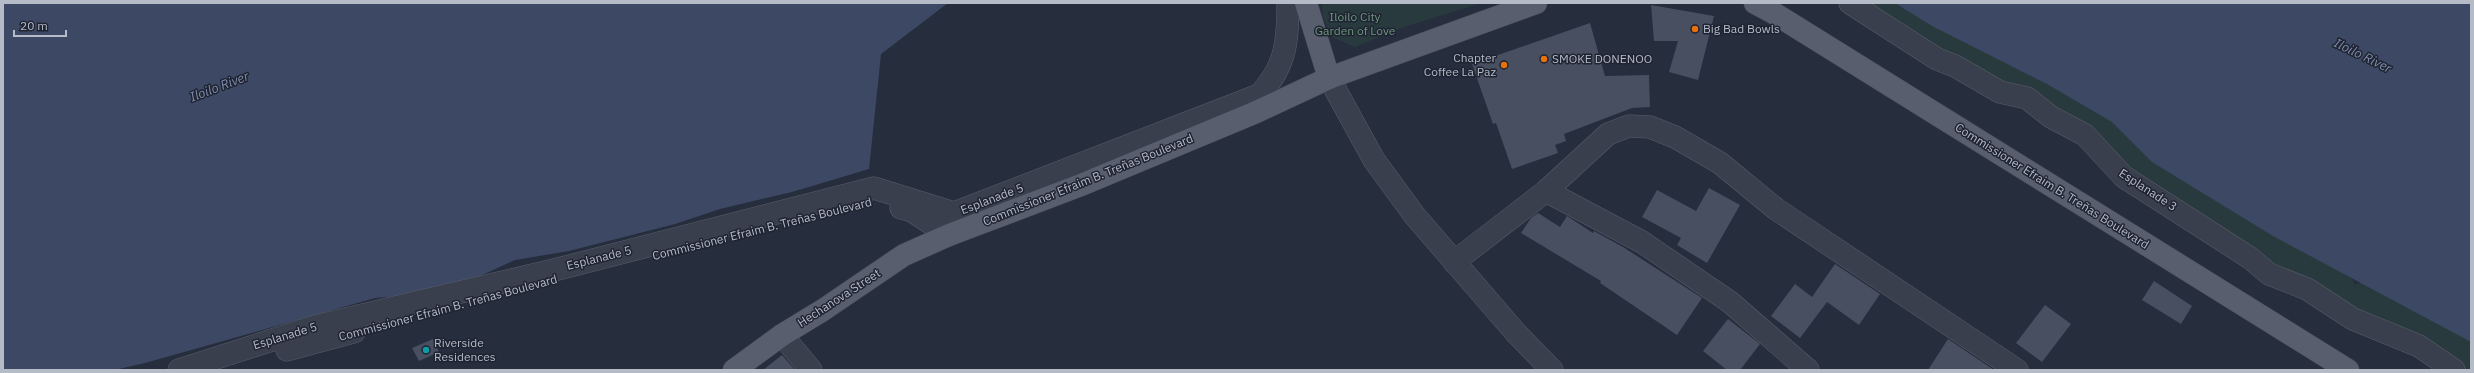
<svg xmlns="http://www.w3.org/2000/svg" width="2474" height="373" font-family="'IBM Plex Sans',sans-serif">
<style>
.green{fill:#293a3f}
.water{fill:#3d4964}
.building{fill:#484f60}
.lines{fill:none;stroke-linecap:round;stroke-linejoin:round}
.minor-casing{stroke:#585d6b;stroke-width:23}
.major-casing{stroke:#434856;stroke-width:23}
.minor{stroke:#3a3f4d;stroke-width:22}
.major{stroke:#585e6d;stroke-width:22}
.food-dot{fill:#e8710a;stroke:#1f2432;stroke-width:1.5}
.culture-dot{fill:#0f9aa8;stroke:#1f2432;stroke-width:1.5}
.labels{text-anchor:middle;stroke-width:3;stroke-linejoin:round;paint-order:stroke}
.park-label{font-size:12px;fill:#6f977d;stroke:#1f2432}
.poi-label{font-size:12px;fill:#b6bbc8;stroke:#1f2432;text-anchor:start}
.street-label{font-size:12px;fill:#b6bbc8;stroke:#1f2432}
.water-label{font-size:13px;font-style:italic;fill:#808ead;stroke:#1f2432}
</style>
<rect width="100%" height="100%" fill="#262d3d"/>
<g class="green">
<polygon points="1322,3 1481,3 1401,28 1355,47 1332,37 1323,17"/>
<polygon points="1836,3 1945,3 2341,257 2355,285 2391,268 2471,306 2471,370 2439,370 2079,140"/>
</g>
<g class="water">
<polygon points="3,3 948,3 881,54 869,169 792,192 720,209 675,224 569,251 515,260 471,280 399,296 375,298 145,363 114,370 3,370"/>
<polygon points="1895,3 2471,3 2471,342 2273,236 2152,162 2112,122 2047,84 1932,26"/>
</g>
<g class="building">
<polygon points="1651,5 1714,16 1698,80 1669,72 1678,41 1654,41"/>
<polygon points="1590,23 1605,76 1649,75 1650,107 1632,108 1564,134 1566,141 1555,145 1558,153 1512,169 1496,123 1493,124 1472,64"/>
<polygon points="1709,188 1740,205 1707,263 1677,245 1681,238 1642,217 1657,190 1696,211"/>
<polygon points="1538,213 1560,227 1567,216 1593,233 1594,231 1623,247 1702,298 1677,335 1600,283 1601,281 1521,233 1531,218"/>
<polygon points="1835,264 1880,294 1859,325 1827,302 1800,338 1771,316 1795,284 1812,297"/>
<polygon points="2154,281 2192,306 2181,324 2142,300"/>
<polygon points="2045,305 2071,324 2042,362 2016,343"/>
<polygon points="1728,319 1760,344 1740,370 1727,370 1703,351"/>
<polygon points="433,339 439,352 419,361 412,348"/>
<polygon points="1948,339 1994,370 1928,370"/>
<polygon points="782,355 795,370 763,370"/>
</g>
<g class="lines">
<g class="minor-casing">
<g id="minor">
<polyline points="1850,3 1937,59 1955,66 2000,92 2027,98 2051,117 2085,135 2124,177 2250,258 2269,274 2307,289 2353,319 2419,346 2454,370"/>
<polyline points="1329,78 1374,160 1415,216 1516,333 1552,370"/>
<polyline points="1546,191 1642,242 1730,302 1808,370"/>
<polyline points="901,208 912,211 949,235"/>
<polyline points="1454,262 1546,191 1608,134 1629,126 1650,127 1675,137 1720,163 1776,209 2017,370"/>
<polyline points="782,335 811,370"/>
<polyline points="287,350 354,332"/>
<path d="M179,370L316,326L554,270L874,188L954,213L1259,95C1286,67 1288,41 1288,3"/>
</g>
</g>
<g class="major-casing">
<g id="major">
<polyline points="1306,3 1329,78"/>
<polyline points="1755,3 1772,12 2348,370"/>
<polyline points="734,370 782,335 823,310 904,255 949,235 1081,185 1254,113 1329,78 1536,3"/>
</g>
</g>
<use href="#minor" class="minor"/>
<use href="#major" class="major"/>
</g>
<g class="food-dot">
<circle cx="1695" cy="29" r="4"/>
<circle cx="1544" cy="59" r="4"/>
<circle cx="1504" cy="65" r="4"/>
</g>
<circle class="culture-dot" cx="426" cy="350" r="4"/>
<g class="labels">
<g class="park-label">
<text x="1355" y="21">Iloilo City<tspan x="1355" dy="14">Garden of Love</tspan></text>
</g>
<g class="poi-label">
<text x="1703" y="33">Big Bad Bowls</text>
<text x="1496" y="62" text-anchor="end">Chapter<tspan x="1496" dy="14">Coffee La Paz</tspan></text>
<text x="1552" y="63">SMOKE DONENOO</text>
<text x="434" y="347">Riverside<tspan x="434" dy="14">Residences</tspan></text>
</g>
<g class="street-label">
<text transform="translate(1088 180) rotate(-22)" y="4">Commissioner Efraim B. Treñas Boulevard</text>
<text transform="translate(2052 186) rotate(32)" y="4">Commissioner Efraim B. Treñas Boulevard</text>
<text transform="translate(2148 190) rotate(33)" y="4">Esplanade 3</text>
<text transform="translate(992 199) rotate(-21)" y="4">Esplanade 5</text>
<text transform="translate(762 229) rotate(-14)" y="4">Commissioner Efraim B. Treñas Boulevard</text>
<text transform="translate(599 258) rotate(-14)" y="4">Esplanade 5</text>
<text transform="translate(839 298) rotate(-33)" y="4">Hechanova Street</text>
<text transform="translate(448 308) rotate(-15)" y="4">Commissioner Efraim B. Treñas Boulevard</text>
<text transform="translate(285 336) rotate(-17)" y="4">Esplanade 5</text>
</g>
<g class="water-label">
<text transform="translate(2363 55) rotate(26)" y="5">Iloilo River</text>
<text transform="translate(219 86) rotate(-21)" y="5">Iloilo River</text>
</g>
</g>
<rect width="2474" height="373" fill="none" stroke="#b6bbc8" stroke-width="8"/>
<path d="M14 30v6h52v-6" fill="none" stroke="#b6bbc8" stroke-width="2"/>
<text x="20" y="30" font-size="12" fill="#b6bbc8" stroke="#1f2432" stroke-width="3" paint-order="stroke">20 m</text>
</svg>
